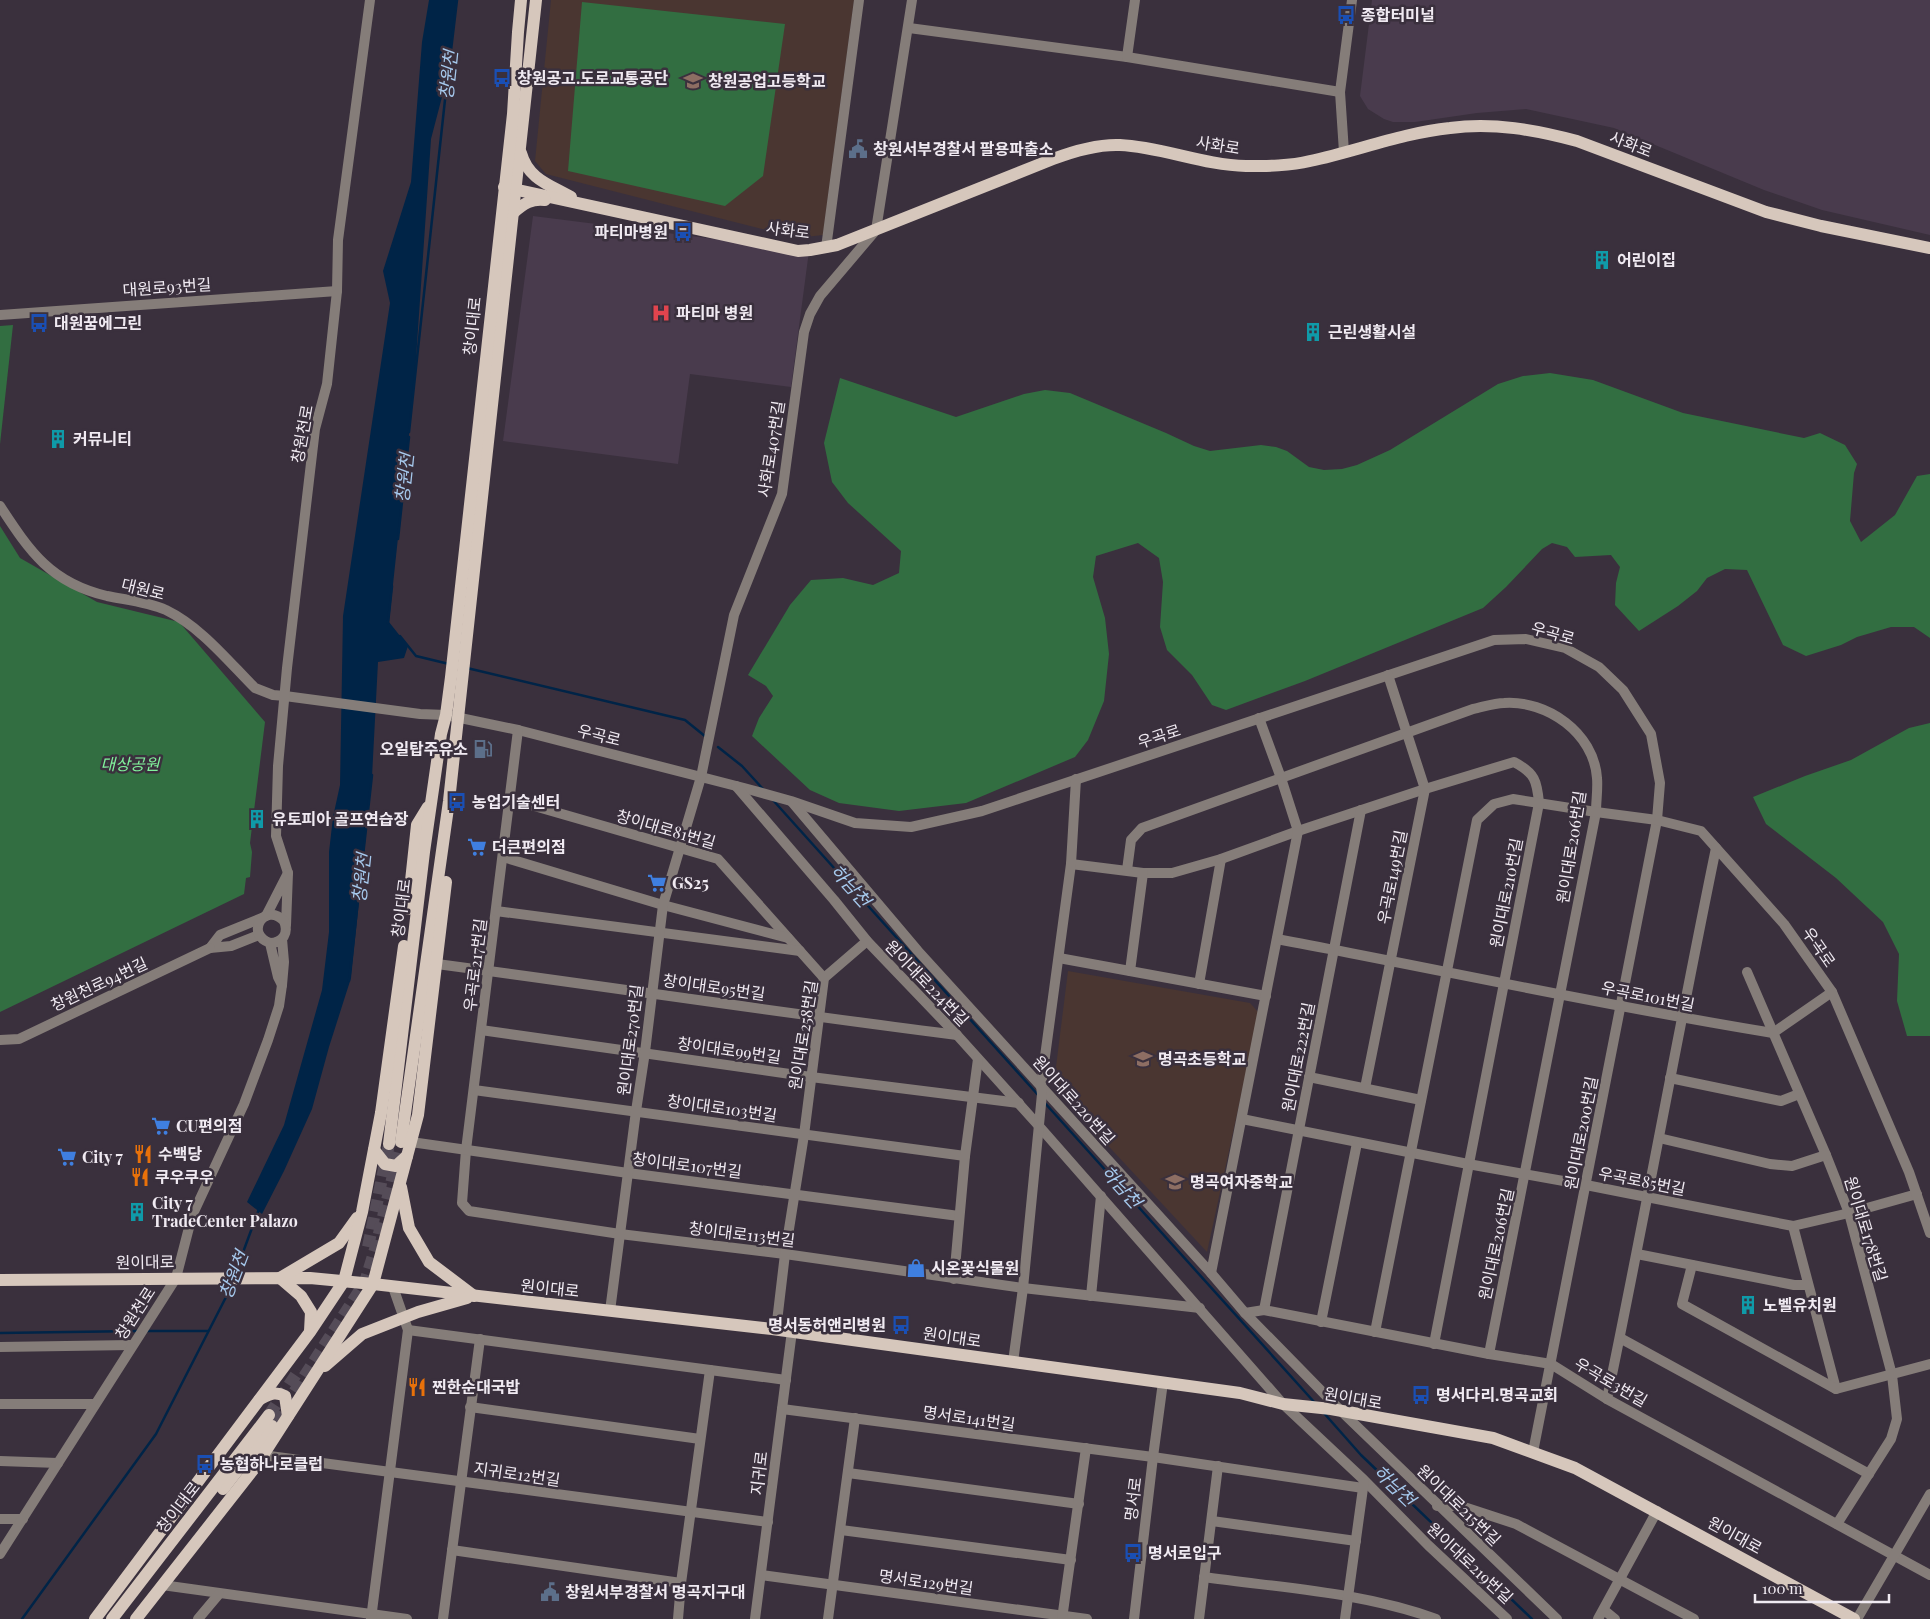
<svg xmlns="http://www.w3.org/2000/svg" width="1930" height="1619" font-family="'Playfair Display','Noto Sans KR',serif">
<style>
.built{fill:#493b4d}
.education{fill:#4a3631}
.green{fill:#326e41}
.water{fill:#002447}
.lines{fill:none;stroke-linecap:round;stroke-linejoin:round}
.stream{stroke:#002447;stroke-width:2.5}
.major-tunnel{stroke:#554c58;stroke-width:12;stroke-dasharray:12 6;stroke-linecap:butt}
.minor{stroke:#857d79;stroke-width:10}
.major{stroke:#d6c7bc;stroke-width:12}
.labels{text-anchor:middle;stroke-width:5;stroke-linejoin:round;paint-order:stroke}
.poi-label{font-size:16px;font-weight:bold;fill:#f0eaf2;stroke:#3a303d;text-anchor:start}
.street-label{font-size:16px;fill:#f0eaf2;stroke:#3a303d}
.park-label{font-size:16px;font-style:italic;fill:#81f29c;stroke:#3a303d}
.water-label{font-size:18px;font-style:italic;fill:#a6c9ed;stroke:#3a303d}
</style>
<rect width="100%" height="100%" fill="#3a303d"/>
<g class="built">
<polygon points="1372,0 1930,0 1930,235 1822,210 1764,190 1614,128 1526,109 1477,113 1415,122 1393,122 1384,119 1368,109 1360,96"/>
<polygon points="533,216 809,251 791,387 690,374 678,464 503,441"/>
</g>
<g class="education">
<polygon points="551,0 854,0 823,235 797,238 546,174 535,161"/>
<polygon points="1068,971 1250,1003 1259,1013 1207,1252 1060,1094 1054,1083"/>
</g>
<g class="green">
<polygon points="582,2 785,24 763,176 725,206 568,171"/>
<polygon points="13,325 0,444 0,326"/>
<polygon points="1550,373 1593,380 1683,413 1804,438 1820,433 1845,445 1857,464 1854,473 1850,521 1861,542 1895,515 1917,476 1930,474 1930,638 1914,627 1891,627 1857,637 1841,645 1806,656 1783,645 1747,570 1725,569 1707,578 1697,591 1678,606 1639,631 1615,605 1616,583 1620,567 1611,555 1575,557 1567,547 1552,543 1542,549 1506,587 1483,608 1305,681 1226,710 1212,705 1192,675 1167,650 1160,627 1163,582 1159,558 1138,543 1096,556 1093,577 1105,618 1109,654 1104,701 1088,740 1075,757 966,803 899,811 839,803 810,790 752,736 759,718 773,696 766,686 748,675 790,605 811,580 843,578 873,585 899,573 901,551 848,503 832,482 824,443 840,378 956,417 1024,394 1045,390 1070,393 1166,433 1194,446 1210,451 1261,445 1276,447 1287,451 1309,467 1324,470 1342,469 1357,465 1390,450 1498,384 1523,376"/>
<polygon points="0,526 20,558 97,602 179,622 265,722 250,843 252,852 250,877 246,878 244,894 0,1012"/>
<polygon points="1930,723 1930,1036 1907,1036 1897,1001 1899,954 1883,922 1836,878 1766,824 1753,797 1805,776 1851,760 1909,728"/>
</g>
<polygon class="water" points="429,0 457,0 448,74 431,139 414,388 389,622 408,646 404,658 378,662 372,777 351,978 329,1047 312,1109 284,1171 262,1214 247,1202 284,1125 322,990 329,932 329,852 333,817 340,785 343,616 390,303 383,271 411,182 422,42"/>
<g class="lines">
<g class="stream">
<polyline points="449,67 457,0"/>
<polyline points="409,432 448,72"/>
<polyline points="398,539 409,437"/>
<polyline points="388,623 392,586"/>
<polyline points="400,636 416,656 449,664"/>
<polyline points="467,668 685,720 706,737"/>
<polyline points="718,747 742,766 763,789"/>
<polyline points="772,799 1039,1096"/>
<polyline points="349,981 372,775"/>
<polyline points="1044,1102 1315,1403"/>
<polyline points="235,1274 259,1209"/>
<polyline points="146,1331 208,1331"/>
<polyline points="0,1333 138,1331"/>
<polyline points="1323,1412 1361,1455 1532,1619"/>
<polyline points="22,1619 156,1434 225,1299 232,1282"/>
</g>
<g class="major-tunnel">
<polyline points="368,1247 389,1144"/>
<polyline points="269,1415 299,1370"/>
<polyline points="275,1422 365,1282 376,1246 401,1142"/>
</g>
<g class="minor">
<polyline points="909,28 1127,57 1340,92"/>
<polyline points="1127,57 1135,0"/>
<polyline points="1344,152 1340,92 1352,0"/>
<polyline points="826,248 859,0"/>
<polyline points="0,315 337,291"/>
<path d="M0,506C30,552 51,583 107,596C127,600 148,602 166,610C201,627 228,661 255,688L273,695L285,696L420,714L446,715L518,730L744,788L791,801L855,823L911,827L982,811L1494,640L1526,639L1565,648L1599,667L1623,690L1651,734L1660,783L1657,820L1533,1452"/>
<polyline points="518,730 466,1150 462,1203 469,1211 620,1234 785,1254 1023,1288 1200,1308"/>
<polyline points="736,786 834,900 867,941 957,1035 1038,1125 1283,1404 1364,1480 1428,1545 1507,1619"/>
<polyline points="510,799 718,859 824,978"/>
<polyline points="792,802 918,951 1211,1273 1245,1313 1342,1412 1557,1619"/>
<polyline points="503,857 663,905 788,938"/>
<path d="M1071,864L1143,873H1172L1221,859L1298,831L1425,789L1514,762C1535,773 1537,781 1539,803L1434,1344"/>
<path d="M1127,870L1131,840L1142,828L1473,709C1483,707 1494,703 1504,703C1547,700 1594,733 1597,778C1598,789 1596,801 1596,812L1489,1354"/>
<polyline points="288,873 276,836 278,766 287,668 315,429 327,384 337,291 338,240 370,0"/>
<polyline points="496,911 800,951"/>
<polyline points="266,916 288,873 286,925"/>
<polyline points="259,935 231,946 210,948 220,935 262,918"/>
<path d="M1277,939C1442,970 1606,1006 1773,1033L1832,992"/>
<path d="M270,943C283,943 289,933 284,921C265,901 244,934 270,943L278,977L282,985L284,962L282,939"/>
<polyline points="1059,958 1266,996"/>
<path d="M437,964C610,987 783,1013 957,1035"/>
<polyline points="1130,971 1143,873"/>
<polyline points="1747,972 1826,1155 1849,1213 1892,1375 1897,1419 1891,1439 1837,1524"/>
<polyline points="1199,984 1221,859"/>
<polyline points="481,1030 811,1077 1019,1103"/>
<polyline points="0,1040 19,1039 210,948"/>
<polyline points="1309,1077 1421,1100"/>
<polyline points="1670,1078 1781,1101 1799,1094"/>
<polyline points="1365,1088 1425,789 1388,675"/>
<polyline points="474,1090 965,1156"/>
<polyline points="1242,1119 1468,1164 1586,1185 1793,1226 1849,1213 1917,1194"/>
<polyline points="1659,1138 1770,1164 1792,1166 1826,1155"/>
<polyline points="411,1142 628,1173 959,1216"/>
<polyline points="1793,1226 1836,1389"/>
<polyline points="1637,1254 1794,1285 1808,1285"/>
<polyline points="1692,1265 1682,1304 1836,1389 1930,1364"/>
<polyline points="1211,1273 1298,831 1281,778 1259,718"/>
<polyline points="954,1279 965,1156 978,1059"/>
<polyline points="1091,1296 1101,1196"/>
<polyline points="1264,1310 1361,810"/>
<polyline points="610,1311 636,1111 645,1052 663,905 701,777 734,615 782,494 804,332 810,314 820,296 876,230 912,0"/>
<polyline points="1245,1313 1264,1310 1489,1354 1551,1364 1607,1399 1930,1575"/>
<polyline points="1321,1322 1357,1143"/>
<polyline points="408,1330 786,1380"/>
<polyline points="776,1330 785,1254 804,1135 824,978 867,941"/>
<polyline points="1375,1332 1477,820 1494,804 1513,799 1596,812 1657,820 1701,831 1784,924 1832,992 1909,1172 1930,1233"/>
<polyline points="1620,1338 1869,1474"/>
<polyline points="0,1347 132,1345"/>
<polyline points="1013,1362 1023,1288 1042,1094 1041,1086 1071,864 1076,779"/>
<path d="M1607,1399C1645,1216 1678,1032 1716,848"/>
<polyline points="0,1404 95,1404"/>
<polyline points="470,1407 700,1439"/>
<polyline points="782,1409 1153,1457 1363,1488"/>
<polyline points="262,1455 768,1522"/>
<polyline points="0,1461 58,1463"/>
<polyline points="848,1473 1079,1504"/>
<polyline points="1437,1506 1461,1506 1516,1524 1694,1619"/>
<polyline points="0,1519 23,1519"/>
<polyline points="1212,1521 1356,1541"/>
<polyline points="841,1530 1071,1560"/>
<polyline points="452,1550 681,1583"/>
<polyline points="0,1554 176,1278 192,1216 244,1104 268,1040 279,1006 282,985"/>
<polyline points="761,1575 1087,1619"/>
<path d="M1204,1577C1281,1588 1362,1592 1436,1619"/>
<polyline points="162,1585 407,1619"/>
<polyline points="1604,1610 1615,1619"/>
<polyline points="198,1619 219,1594"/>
<polyline points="371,1619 408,1330 393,1287"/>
<polyline points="443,1619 480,1339"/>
<polyline points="678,1619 681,1583 710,1370"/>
<polyline points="755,1619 792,1331"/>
<polyline points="828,1619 855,1418"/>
<polyline points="1062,1619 1086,1448"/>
<polyline points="1134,1619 1153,1457 1163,1382"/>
<polyline points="1199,1619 1218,1466"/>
<polyline points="1345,1619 1364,1481"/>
<polyline points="1598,1619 1657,1511"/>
<polyline points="1857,1619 1930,1494"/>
</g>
<g class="major">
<path d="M521,153C528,179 550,185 571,197"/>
<path d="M504,187L798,251L810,250L837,245L1053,159C1074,151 1097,144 1120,145C1162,147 1203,165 1246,166C1267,166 1290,166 1310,161C1357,151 1402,133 1450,128C1493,122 1536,130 1577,141L1766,212L1821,226L1930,248"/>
<path d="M513,213C523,204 532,198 545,200"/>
<polyline points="408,909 417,825 428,807"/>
<polyline points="401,1142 449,801 536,0"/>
<polyline points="389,1144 424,852 441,734 446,715 451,677 513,114 518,32 521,0"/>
<polyline points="374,1150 385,1164 396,1166 407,1156"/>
<polyline points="401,1187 409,1228 429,1262 474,1296"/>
<polyline points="0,1280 310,1278 373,1284 772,1329 1240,1393 1283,1404 1331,1409 1493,1438 1575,1468 1854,1619"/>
<polyline points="310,1331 311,1312 301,1296 280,1278 339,1243 357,1218"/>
<polyline points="325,1366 362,1334 418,1312 467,1298"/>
<path d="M260,1399C270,1394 275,1391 285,1396L288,1416"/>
<polyline points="223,1489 272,1426"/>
<polyline points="95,1619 310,1332 344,1281 362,1212 381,1113 404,946"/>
<polyline points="112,1619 269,1415"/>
<polyline points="136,1619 256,1466 373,1284 418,1115 446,882"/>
</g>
</g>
<defs>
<g id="bus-bare" transform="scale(1.5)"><path d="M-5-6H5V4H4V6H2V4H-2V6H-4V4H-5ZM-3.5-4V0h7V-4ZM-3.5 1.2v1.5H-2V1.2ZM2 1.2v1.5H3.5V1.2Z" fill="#1a4fb4" stroke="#3a303d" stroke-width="2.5" paint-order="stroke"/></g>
<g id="school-bare" transform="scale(1.5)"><path d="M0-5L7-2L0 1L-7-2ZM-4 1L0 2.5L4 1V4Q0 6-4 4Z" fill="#8d6e63" stroke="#3a303d" stroke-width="2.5" paint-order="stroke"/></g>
<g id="civic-bare" transform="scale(1.5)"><path d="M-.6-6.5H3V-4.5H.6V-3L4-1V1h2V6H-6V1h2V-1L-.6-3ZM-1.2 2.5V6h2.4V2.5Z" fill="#5c6f8a" stroke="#3a303d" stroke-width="2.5" paint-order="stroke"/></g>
<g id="building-bare" transform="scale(1.5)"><path d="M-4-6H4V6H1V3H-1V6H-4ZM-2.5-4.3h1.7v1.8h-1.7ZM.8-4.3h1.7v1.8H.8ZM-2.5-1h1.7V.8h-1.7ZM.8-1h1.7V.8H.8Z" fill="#0f9aa8" stroke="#3a303d" stroke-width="2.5" paint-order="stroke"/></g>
<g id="hospital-bare" transform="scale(1.5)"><path d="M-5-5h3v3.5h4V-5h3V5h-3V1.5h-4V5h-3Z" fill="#e0444e" stroke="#3a303d" stroke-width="2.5" paint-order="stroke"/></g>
<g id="fuel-bare" transform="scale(1.5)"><path d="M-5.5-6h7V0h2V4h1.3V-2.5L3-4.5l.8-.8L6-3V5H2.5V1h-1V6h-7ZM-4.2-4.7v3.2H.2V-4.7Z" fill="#5c6f8a" stroke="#3a303d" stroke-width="2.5" paint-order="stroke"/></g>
<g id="supermarket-bare" transform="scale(1.5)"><path d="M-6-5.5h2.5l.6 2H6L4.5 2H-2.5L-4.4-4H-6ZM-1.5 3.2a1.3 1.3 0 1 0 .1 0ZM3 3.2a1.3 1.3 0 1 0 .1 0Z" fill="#3f7fe0" stroke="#3a303d" stroke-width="2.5" paint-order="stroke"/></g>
<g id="restaurant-bare" transform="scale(1.5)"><path d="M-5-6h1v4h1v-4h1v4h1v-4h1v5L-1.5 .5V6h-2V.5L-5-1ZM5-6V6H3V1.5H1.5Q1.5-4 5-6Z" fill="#e8710a" stroke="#3a303d" stroke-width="2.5" paint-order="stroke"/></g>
<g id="shop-bare" transform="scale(1.5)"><path d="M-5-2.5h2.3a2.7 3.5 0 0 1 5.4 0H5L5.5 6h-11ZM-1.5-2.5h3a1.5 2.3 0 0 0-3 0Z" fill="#3f7fe0" stroke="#3a303d" stroke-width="2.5" paint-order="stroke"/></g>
</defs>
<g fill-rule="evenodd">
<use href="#bus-bare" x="1346" y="15"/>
<use href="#bus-bare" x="502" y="78"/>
<use href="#school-bare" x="693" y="81"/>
<use href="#civic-bare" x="858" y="149"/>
<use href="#bus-bare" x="683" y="232"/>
<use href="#building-bare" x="1602" y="260"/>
<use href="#hospital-bare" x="661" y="313"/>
<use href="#bus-bare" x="39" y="323"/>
<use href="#building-bare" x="1313" y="332"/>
<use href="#building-bare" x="58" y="439"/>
<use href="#fuel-bare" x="483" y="749"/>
<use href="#bus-bare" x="457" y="802"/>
<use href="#building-bare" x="257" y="819"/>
<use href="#supermarket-bare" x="477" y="847"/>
<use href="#supermarket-bare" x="657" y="883"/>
<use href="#school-bare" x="1143" y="1059"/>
<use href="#supermarket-bare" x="161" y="1126"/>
<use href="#restaurant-bare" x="143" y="1154"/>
<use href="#supermarket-bare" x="67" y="1157"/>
<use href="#restaurant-bare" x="140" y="1177"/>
<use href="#school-bare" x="1175" y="1182"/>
<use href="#building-bare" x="137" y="1212"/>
<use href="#shop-bare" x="916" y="1268"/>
<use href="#building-bare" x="1748" y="1305"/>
<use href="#bus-bare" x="901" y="1325"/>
<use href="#restaurant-bare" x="417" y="1387"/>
<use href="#bus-bare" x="1421" y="1395"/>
<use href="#bus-bare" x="205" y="1464"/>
<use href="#bus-bare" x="1133" y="1553"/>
<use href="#civic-bare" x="550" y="1592"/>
</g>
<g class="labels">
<g class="poi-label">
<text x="1361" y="21">종합터미널</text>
<text x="517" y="84">창원공고.도로교통공단</text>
<text x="708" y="87">창원공업고등학교</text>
<text x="873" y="155">창원서부경찰서 팔용파출소</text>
<text x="668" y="238" text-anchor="end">파티마병원</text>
<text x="1617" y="266">어린이집</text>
<text x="676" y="319">파티마 병원</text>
<text x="54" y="329">대원꿈에그린</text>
<text x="1328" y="338">근린생활시설</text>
<text x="73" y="445">커뮤니티</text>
<text x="468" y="755" text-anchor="end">오일탑주유소</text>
<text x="472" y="808">농업기술센터</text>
<text x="272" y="825">유토피아 골프연습장</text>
<text x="492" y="853">더큰편의점</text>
<text x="672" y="889">GS25</text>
<text x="1158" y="1065">명곡초등학교</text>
<text x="176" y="1132">CU편의점</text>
<text x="158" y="1160">수백당</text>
<text x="82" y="1163">City 7</text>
<text x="155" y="1183">쿠우쿠우</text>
<text x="1190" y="1188">명곡여자중학교</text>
<text x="152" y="1209">City 7<tspan x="152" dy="18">TradeCenter Palazo</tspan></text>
<text x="931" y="1274">시온꽃식물원</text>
<text x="1763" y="1311">노벨유치원</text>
<text x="886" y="1331" text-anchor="end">명서동허앤리병원</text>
<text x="432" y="1393">찐한순대국밥</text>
<text x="1436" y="1401">명서다리.명곡교회</text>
<text x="220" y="1470">농협하나로클럽</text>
<text x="1148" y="1559">명서로입구</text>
<text x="565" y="1598">창원서부경찰서 명곡지구대</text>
</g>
<g class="street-label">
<text transform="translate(1631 144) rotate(21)" y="6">사화로</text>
<text transform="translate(1218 145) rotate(9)" y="6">사화로</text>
<text transform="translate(788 230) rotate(7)" y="6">사화로</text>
<text transform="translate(167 287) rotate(-4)" y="6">대원로93번길</text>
<text transform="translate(472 326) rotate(-84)" y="6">창이대로</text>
<text transform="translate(302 434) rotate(-80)" y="6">창원천로</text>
<text transform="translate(771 449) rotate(-81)" y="6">사화로407번길</text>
<text transform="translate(143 589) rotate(14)" y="6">대원로</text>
<text transform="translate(1553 633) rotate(16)" y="6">우곡로</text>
<text transform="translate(599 735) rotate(14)" y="6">우곡로</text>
<text transform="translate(1159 736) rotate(-18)" y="6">우곡로</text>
<text transform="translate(666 829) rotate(16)" y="6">창이대로81번길</text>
<text transform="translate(1571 847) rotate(-81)" y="6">원이대로206번길</text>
<text transform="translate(1392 877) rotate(-79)" y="6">우곡로149번길</text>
<text transform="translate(1506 893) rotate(-79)" y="6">원이대로210번길</text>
<text transform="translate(401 908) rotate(-83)" y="6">창이대로</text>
<text transform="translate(1819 947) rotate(55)" y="6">우곡로</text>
<text transform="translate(475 965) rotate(-83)" y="6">우곡로217번길</text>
<text transform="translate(927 983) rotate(46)" y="6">원이대로224번길</text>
<text transform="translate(99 984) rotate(-25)" y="6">창원천로94번길</text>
<text transform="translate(714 987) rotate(8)" y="6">창이대로95번길</text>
<text transform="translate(1648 996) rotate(11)" y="6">우곡로101번길</text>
<text transform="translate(803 1035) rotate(-81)" y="6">원이대로258번길</text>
<text transform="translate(630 1040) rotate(-83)" y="6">원이대로270번길</text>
<text transform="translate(729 1050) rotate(8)" y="6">창이대로99번길</text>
<text transform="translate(1298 1057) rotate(-79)" y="6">원이대로222번길</text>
<text transform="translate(1074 1100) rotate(48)" y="6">원이대로220번길</text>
<text transform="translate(722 1108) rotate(8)" y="6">창이대로103번길</text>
<text transform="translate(1581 1133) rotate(-79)" y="6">원이대로200번길</text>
<text transform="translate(687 1165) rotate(7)" y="6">창이대로107번길</text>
<text transform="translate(1642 1181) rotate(11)" y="6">우곡로85번길</text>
<text transform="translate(1866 1229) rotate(73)" y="6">원이대로178번길</text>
<text transform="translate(742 1234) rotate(7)" y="6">창이대로113번길</text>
<text transform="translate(1496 1244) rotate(-78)" y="6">원이대로206번길</text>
<text transform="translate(145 1262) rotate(-1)" y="6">원이대로</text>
<text transform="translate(550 1288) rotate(6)" y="6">원이대로</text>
<text transform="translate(135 1313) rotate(-57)" y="6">창원천로</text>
<text transform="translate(952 1337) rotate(8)" y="6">원이대로</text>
<text transform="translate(1611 1382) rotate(30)" y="6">우곡로3번길</text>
<text transform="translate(1353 1398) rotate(10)" y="6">원이대로</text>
<text transform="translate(969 1418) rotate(8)" y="6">명서로141번길</text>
<text transform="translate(759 1473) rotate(-83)" y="6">지귀로</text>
<text transform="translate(517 1474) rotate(8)" y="6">지귀로12번길</text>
<text transform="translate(1133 1499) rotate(-83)" y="6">명서로</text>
<text transform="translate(1459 1505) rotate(44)" y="6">원이대로215번길</text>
<text transform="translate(178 1507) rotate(-52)" y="6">창이대로</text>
<text transform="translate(1735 1535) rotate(29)" y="6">원이대로</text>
<text transform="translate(1470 1563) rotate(43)" y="6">원이대로219번길</text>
<text transform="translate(926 1582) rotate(8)" y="6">명서로129번길</text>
</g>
<g class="park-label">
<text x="130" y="770">대상공원</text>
</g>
<g class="water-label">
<text transform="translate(449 75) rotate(-84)" y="6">창원천</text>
<text transform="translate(405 478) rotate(-84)" y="6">창원천</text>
<text transform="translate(362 878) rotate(-84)" y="6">창원천</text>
<text transform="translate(850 886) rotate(48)" y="6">하남천</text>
<text transform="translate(1121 1187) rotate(48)" y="6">하남천</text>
<text transform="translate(234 1275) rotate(-69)" y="6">창원천</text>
<text transform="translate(1394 1486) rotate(44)" y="6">하남천</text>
</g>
</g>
<path d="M1755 1594v8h134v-8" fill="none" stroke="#f0eaf2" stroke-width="2.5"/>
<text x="1762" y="1594" font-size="15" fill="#f0eaf2" stroke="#3a303d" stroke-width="4" paint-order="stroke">100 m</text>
</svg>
